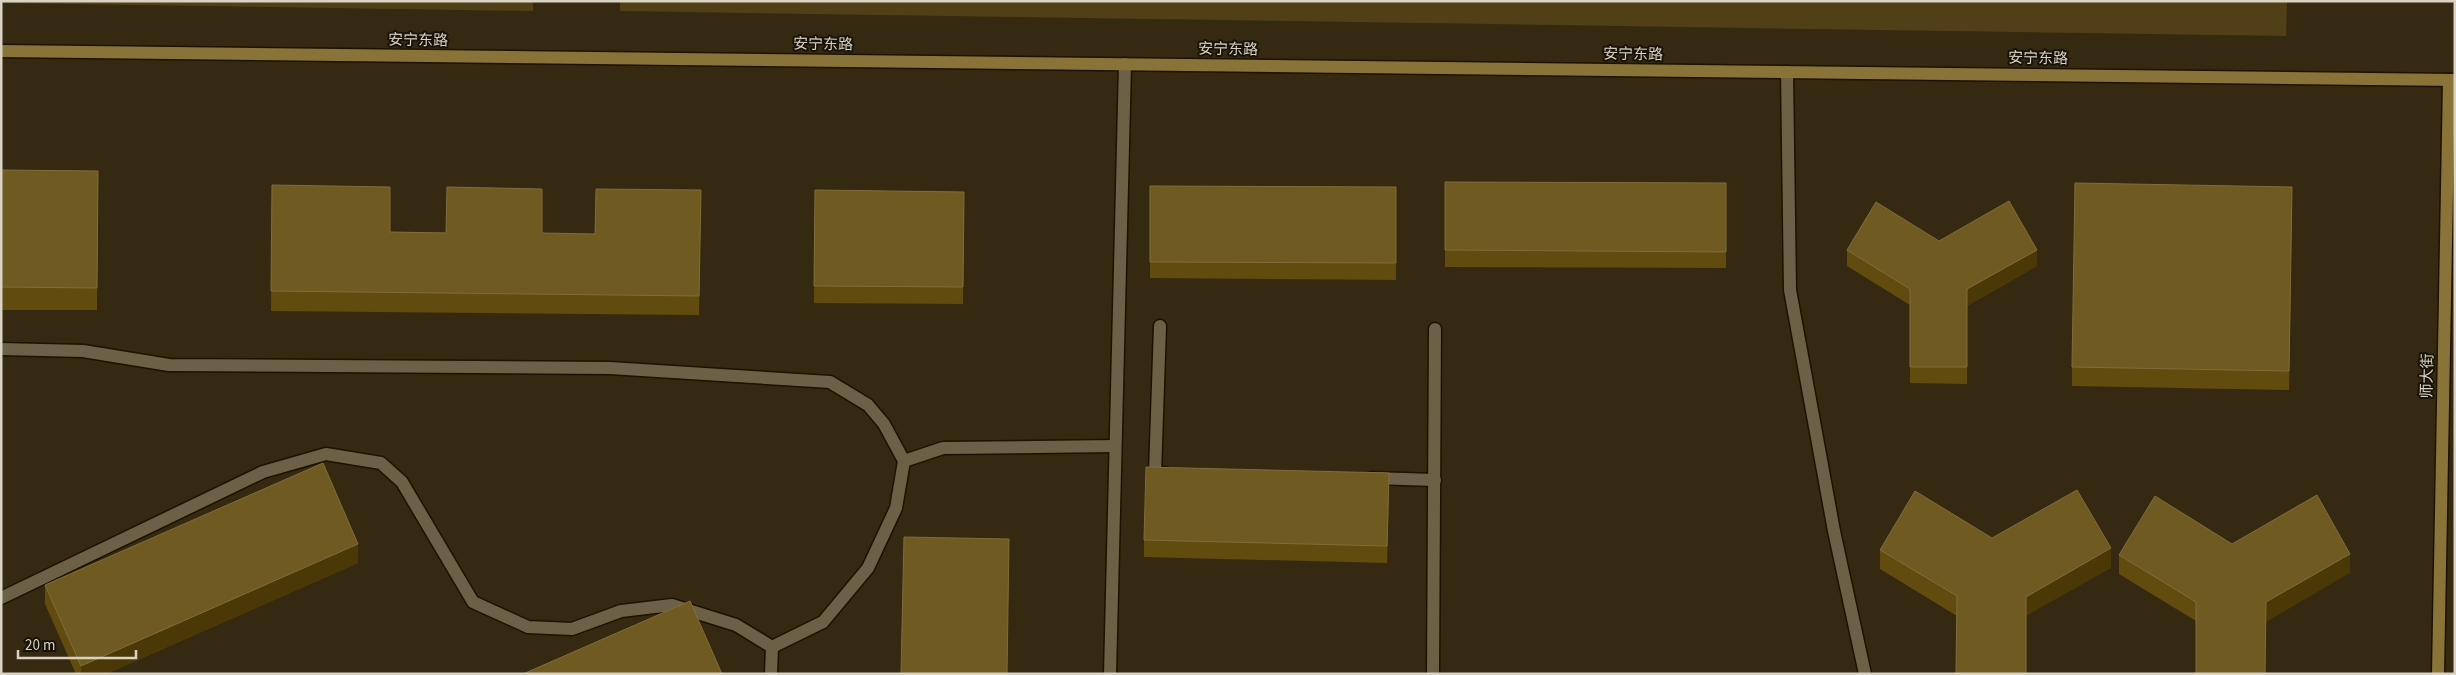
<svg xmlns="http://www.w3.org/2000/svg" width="2456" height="675" font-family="'Source Sans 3','Noto Sans SC',sans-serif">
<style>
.green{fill:#514017}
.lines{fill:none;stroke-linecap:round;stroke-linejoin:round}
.lane-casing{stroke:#1c1200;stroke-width:15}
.street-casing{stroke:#1c1200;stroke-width:15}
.secondary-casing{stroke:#1c1200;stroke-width:15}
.lane{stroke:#6c6046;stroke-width:12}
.street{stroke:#6c6046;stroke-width:12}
.secondary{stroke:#8a7338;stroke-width:12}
.wall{fill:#624b0e}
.shaded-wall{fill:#4b3807}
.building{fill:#6f5a21;stroke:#806d3b}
.labels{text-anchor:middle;stroke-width:4;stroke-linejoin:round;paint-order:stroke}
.street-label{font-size:15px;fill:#dad3c4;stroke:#181309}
</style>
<rect width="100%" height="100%" fill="#352a11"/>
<g class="green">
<polygon points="3,1 533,1 533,11 3,3"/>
<polygon points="620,1 2287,1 2286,36 620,11"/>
</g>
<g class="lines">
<g class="lane-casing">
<g id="lane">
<polyline points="1160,326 1155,473 1165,473"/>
<polyline points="1,349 83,351 169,365 610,368 830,382 868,405 884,424 904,461 896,508 868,568 823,622 772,647"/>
<polyline points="904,461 943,448 1115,446"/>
<polyline points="1372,478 1435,480"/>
<polyline points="1,598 263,472 326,454 381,463 402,482 473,602 528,627 572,629 621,611 672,605 736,625 772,647"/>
<polyline points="771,674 772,647"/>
<polyline points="1433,674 1435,329"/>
</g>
</g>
<g class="street-casing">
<g id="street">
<polyline points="1787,72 1790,290 1834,531 1865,674"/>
<polyline points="1110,674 1125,64"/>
</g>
</g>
<g class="secondary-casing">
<g id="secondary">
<polyline points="1,51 2455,80"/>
<polyline points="2438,674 2449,80"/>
</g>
</g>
<use href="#lane" class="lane"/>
<use href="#street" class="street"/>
<use href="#secondary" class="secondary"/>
</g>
<g class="wall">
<polygon points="1,170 98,171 97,310 1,310"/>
<polygon points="1445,182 1726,183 1726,268 1445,267"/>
<polygon points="272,185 390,232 595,234 701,190 699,315 271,311"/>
<polygon points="1150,186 1396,187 1396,280 1150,278"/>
<polygon points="815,190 964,192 963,304 814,303"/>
<polygon points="2292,206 2289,390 2072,386 2072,367"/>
<polygon points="1939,241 2037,266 1967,306 1967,384 1910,383 1910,305 1847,266 1847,250"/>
<polygon points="1389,489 1387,563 1144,557 1144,540"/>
<polygon points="1992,538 2111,568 1957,616 1880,569 1880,550"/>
<polygon points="2232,544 2350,573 2196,621 2119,574 2119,555"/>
<polygon points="358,563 106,674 76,674 45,604 45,585"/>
</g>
<g class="shaded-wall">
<polygon points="2037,250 2037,266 1967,306 1967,384 1967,289"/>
<polygon points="358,544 358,563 106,674 81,674 81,666"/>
<polygon points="2111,548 2111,568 2026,616 2026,597"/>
<polygon points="2350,554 2350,573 2266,622 2266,602"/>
</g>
<g class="building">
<polygon points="1,170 98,171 97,288 1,287"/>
<polygon points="1445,182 1726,183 1726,252 1445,250"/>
<polygon points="2075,183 2292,187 2289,371 2072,367"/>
<polygon points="272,185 390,187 390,232 446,233 447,187 542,189 542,233 595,234 596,189 701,190 699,296 271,291"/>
<polygon points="1150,186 1396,187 1396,263 1150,262"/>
<polygon points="815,190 964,192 963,287 814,286"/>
<polygon points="2009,201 2037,250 1967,289 1967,367 1910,367 1910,289 1847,250 1876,202 1939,241"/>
<polygon points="323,463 358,544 81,666 45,585"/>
<polygon points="1146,467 1389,473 1387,546 1144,540"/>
<polygon points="2077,490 2111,548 2026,597 2026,674 1956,674 1957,596 1880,550 1915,491 1992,538"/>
<polygon points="2317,495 2350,554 2266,602 2265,674 2196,674 2196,602 2119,555 2155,496 2232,544"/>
<polygon points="904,537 1009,539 1007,674 901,674"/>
<polygon points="690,601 722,674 523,674"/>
</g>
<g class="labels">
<g class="street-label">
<text transform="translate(418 40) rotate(1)" y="5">安宁东路</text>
<text transform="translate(823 44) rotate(1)" y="5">安宁东路</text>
<text transform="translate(1228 49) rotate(1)" y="5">安宁东路</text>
<text transform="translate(1633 54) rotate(1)" y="5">安宁东路</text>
<text transform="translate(2038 58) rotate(1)" y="5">安宁东路</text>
<text transform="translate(2427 376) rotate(-89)" y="5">师大街</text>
</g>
</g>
<rect width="2456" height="675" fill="none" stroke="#dad3c4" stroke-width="5"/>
<path d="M18 650v8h118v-8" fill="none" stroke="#dad3c4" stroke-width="2.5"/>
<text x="25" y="650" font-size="15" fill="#dad3c4" stroke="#181309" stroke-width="4" paint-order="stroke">20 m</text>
</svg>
